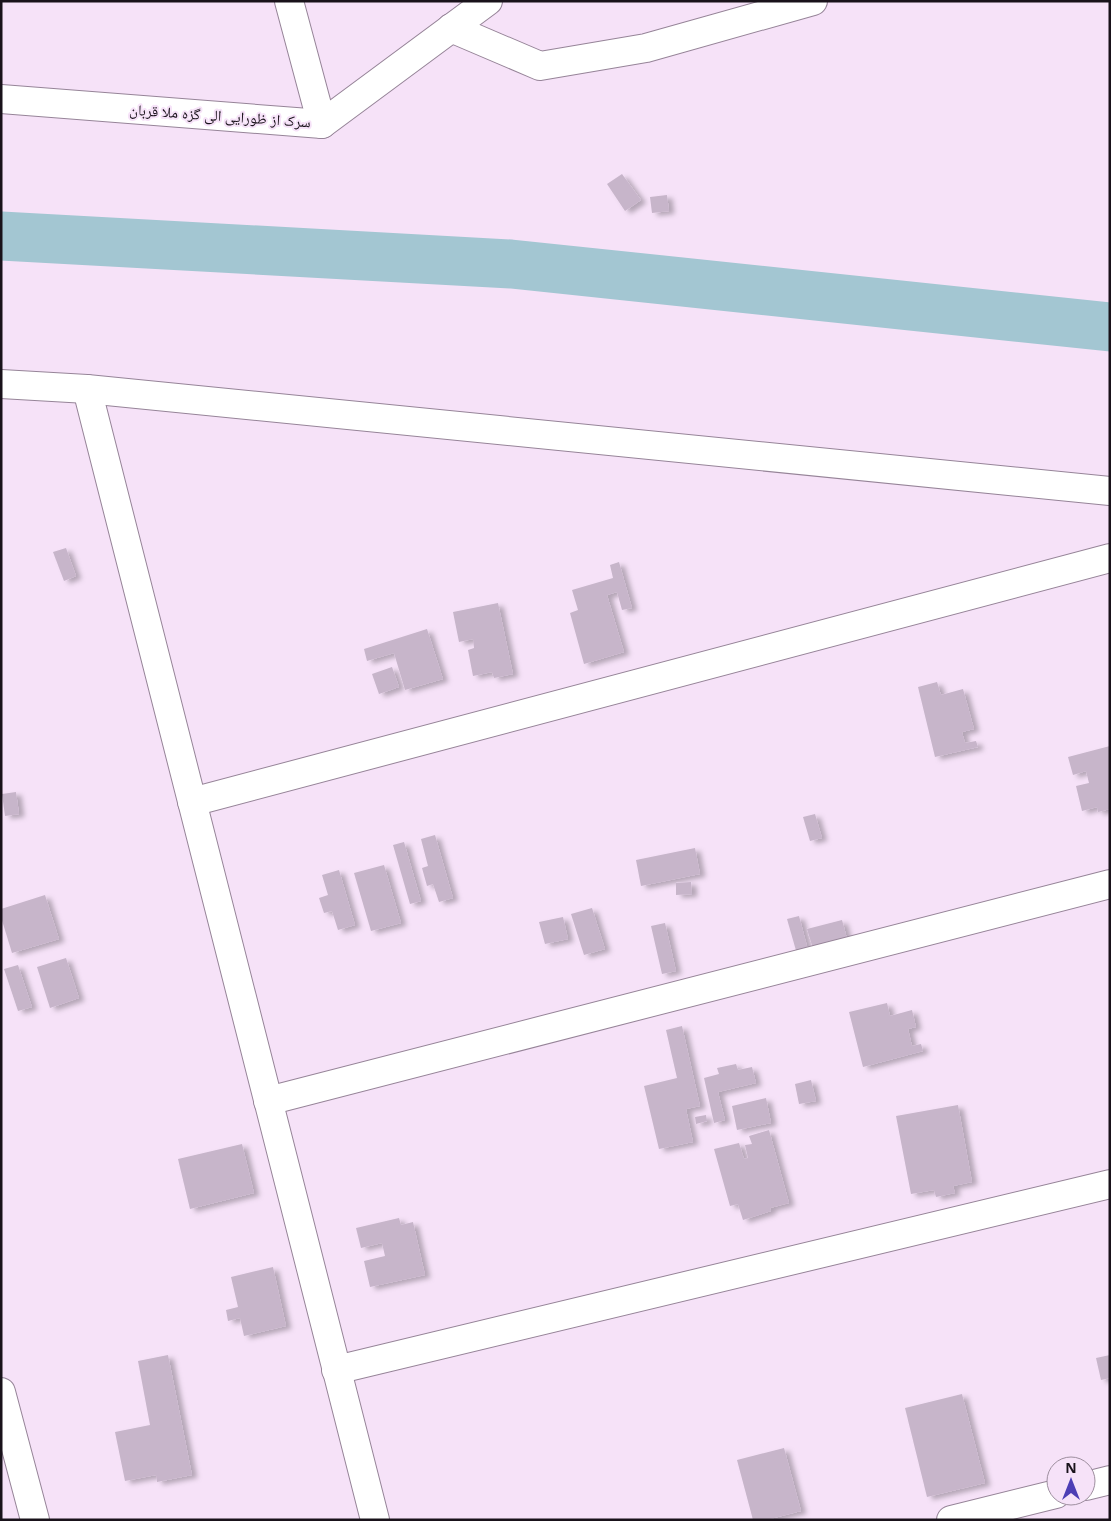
<svg xmlns="http://www.w3.org/2000/svg" width="1111" height="1521" font-family="'Noto Sans','Noto Naskh Arabic',sans-serif">
<style>
.lines{fill:none;stroke-linecap:round;stroke-linejoin:round}
.river{stroke:#a3c6d2;stroke-width:49}
.building{fill:#c7b5ca;filter:url(#shadow)}
.minor-casing{stroke:#968498;stroke-width:30}
.tertiary-casing{stroke:#968498;stroke-width:30}
.minor{stroke:#fff;stroke-width:28}
.tertiary{stroke:#fff;stroke-width:28}
.labels{text-anchor:middle;stroke-width:4;stroke-linejoin:round;paint-order:stroke}
.street-label{font-size:15px;fill:#19121a;stroke:#f6e2f8}
</style>
<defs>
<filter id="shadow"><feDropShadow dx="5.5" dy="3" stdDeviation="2.5" flood-color="#0004"/></filter>
</defs>
<rect width="100%" height="100%" fill="#f6e2f8"/>
<g class="lines">
<polyline class="river" points="1,236 511,264 1110,327"/>
</g>
<g class="building">
<polygon points="622,174 641,200 625,211 607,184"/>
<polygon points="667,195 669,211 652,213 650,197"/>
<polygon points="66,548 76,576 64,581 53,552"/>
<polygon points="619,562 632,608 622,610 617,592 607,595 624,652 584,664 570,613 578,610 572,590 613,578 610,565"/>
<polygon points="498,603 513,674 494,678 492,672 473,676 468,650 474,648 473,639 459,642 453,612"/>
<polygon points="427,629 443,679 405,690 394,653 367,661 364,649"/>
<polygon points="392,667 399,687 379,694 372,674"/>
<polygon points="937,682 941,695 963,689 974,729 962,732 965,743 976,741 978,747 935,757 918,687"/>
<polygon points="1110,746 1110,809 1098,812 1097,807 1082,811 1076,786 1089,783 1086,771 1073,775 1068,757"/>
<polygon points="16,792 19,814 5,816 2,794"/>
<polygon points="815,814 822,838 810,841 803,817"/>
<polygon points="435,835 453,898 439,902 433,884 427,886 422,868 428,866 421,839"/>
<polygon points="404,842 421,901 410,904 393,845"/>
<polygon points="695,848 700,874 641,886 636,860"/>
<polygon points="384,865 401,923 371,931 354,873"/>
<polygon points="339,870 355,925 338,930 332,911 324,913 319,898 328,895 322,875"/>
<polygon points="691,882 692,894 676,895 676,883"/>
<polygon points="45,895 59,939 12,953 1,917 1,909"/>
<polygon points="592,908 605,949 584,955 571,914"/>
<polygon points="799,916 808,950 797,954 787,919"/>
<polygon points="563,917 568,939 545,944 539,922"/>
<polygon points="842,920 848,942 814,952 807,929"/>
<polygon points="665,923 676,971 662,974 651,926"/>
<polygon points="66,958 79,998 50,1008 37,967"/>
<polygon points="18,965 32,1007 18,1011 4,969"/>
<polygon points="887,1003 890,1016 912,1010 916,1027 908,1029 912,1046 921,1044 923,1051 863,1067 849,1012"/>
<polygon points="682,1026 700,1106 686,1109 693,1142 659,1149 644,1086 677,1078 666,1030"/>
<polygon points="736,1064 738,1070 752,1067 756,1083 718,1092 725,1120 714,1123 704,1078 719,1074 717,1068"/>
<polygon points="811,1080 816,1101 799,1104 795,1084"/>
<polygon points="766,1098 771,1123 737,1130 732,1106"/>
<polygon points="958,1105 972,1182 953,1186 955,1193 936,1197 934,1190 911,1194 896,1116"/>
<polygon points="706,1115 707,1121 696,1124 695,1117"/>
<polygon points="769,1130 789,1203 770,1208 771,1211 743,1220 738,1204 730,1206 714,1149 739,1143 744,1159 748,1158 745,1145 752,1144 749,1136"/>
<polygon points="242,1144 254,1193 190,1209 178,1159"/>
<polygon points="399,1218 401,1225 413,1222 425,1275 370,1287 364,1261 385,1256 382,1243 361,1248 356,1228"/>
<polygon points="273,1267 286,1326 244,1336 240,1318 228,1321 226,1310 238,1307 231,1277"/>
<polygon points="168,1355 192,1475 157,1482 156,1475 125,1481 115,1432 150,1425 138,1361"/>
<polygon points="1110,1355 1110,1378 1101,1380 1096,1358"/>
<polygon points="962,1394 985,1483 927,1497 905,1408"/>
<polygon points="784,1448 801,1511 766,1520 753,1520 737,1460"/>
</g>
<g class="lines">
<g class="minor-casing">
<g id="minor">
<polyline points="289,1 322,124"/>
<polyline points="451,28 540,66 646,48 813,1"/>
<polyline points="1,384 87,389 1110,491"/>
<polyline points="87,389 375,1520"/>
<polyline points="192,802 1110,558"/>
<polyline points="268,1101 1110,884"/>
<polyline points="336,1370 1110,1184"/>
<polyline points="1,1392 35,1520"/>
<polyline points="1086,1486 1110,1480"/>
<polyline points="951,1520 1056,1494"/>
</g>
</g>
<g class="tertiary-casing">
<polyline id="tertiary" points="1,99 322,124 488,1"/>
</g>
<use href="#minor" class="minor"/>
<use href="#tertiary" class="tertiary"/>
</g>
<g class="labels">
<g class="street-label">
<text transform="translate(220 116) rotate(4)" y="5">سرک از ظورایی الی گزه ملا قربان</text>
</g>
</g>
<rect width="1111" height="1521" fill="none" stroke="#19121a" stroke-width="5"/>
<g transform="translate(1071 1481)"><circle r="24" fill="#f6e2f8" stroke="#9e8f9f"/>
<path d="M0-4L9 19L0 12L-9 19Z" fill="#4d3eb5"/>
<text y="-8" font-size="14" font-weight="bold" text-anchor="middle" fill="#19121a">N</text>
</g>
</svg>
